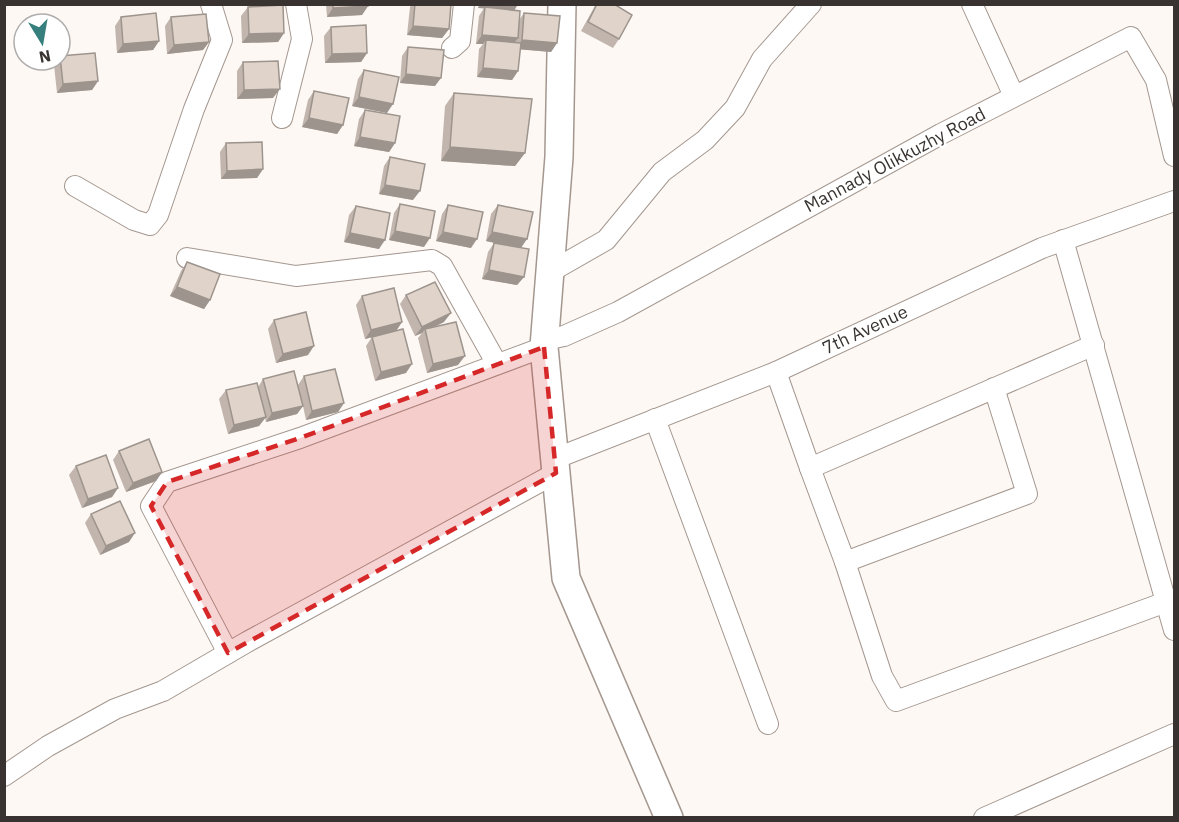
<svg xmlns="http://www.w3.org/2000/svg" width="1179" height="822" font-family="'IBM Plex Sans',sans-serif">
<style>
.lines{fill:none;stroke-linecap:round;stroke-linejoin:round}
.street-casing{stroke:#a4978f;stroke-width:22}
.secondary-casing{stroke:#a4978f;stroke-width:30}
.street{stroke:#fff;stroke-width:20}
.secondary{stroke:#fff;stroke-width:27}
.wall{fill:#c1b5ae}
.shaded-wall{fill:#9d948d}
.building{fill:#e0d3ca;stroke:#9d948d;stroke-width:1.5}
.marked{fill:#d62828;fill-opacity:0.2;stroke:#d62828;stroke-width:4.5;stroke-dasharray:12 8;stroke-linejoin:round}
.labels{text-anchor:middle;stroke-width:5;stroke-linejoin:round;paint-order:stroke}
.street-label{font-size:18px;fill:#383330;stroke:#fff}
</style>
<rect width="100%" height="100%" fill="#fdf8f4"/>
<g class="lines">
<g class="street-casing">
<g id="street">
<polyline points="972,4 1014,96"/>
<polyline points="452,48 460,41 464,4"/>
<polyline points="282,118 302,39 296,4"/>
<polyline points="75,186 134,220 150,225 158,215 194,109 222,40 211,4"/>
<polyline points="1063,240 1174,630"/>
<polyline points="187,258 296,276 432,260 442,266 497,364"/>
<polyline points="550,272 606,240 662,172 705,140 735,108 762,59 811,4"/>
<polyline points="545,340 564,336 618,312 941,134 1131,37 1156,80 1174,156"/>
<polyline points="776,372 810,468 1094,345"/>
<polyline points="655,419 768,724"/>
<polyline points="554,459 776,372 1042,248 1174,201"/>
<polyline points="810,468 845,562 1027,494 994,388"/>
<polyline points="845,562 882,676 896,701 1166,602"/>
<polyline points="228,653 151,506 167,482 300,438 544,347"/>
<polyline points="4,776 48,746 115,709 163,691 247,642 556,473"/>
<polyline points="984,818 1174,734"/>
</g>
</g>
<g class="secondary-casing">
<polyline id="secondary" points="562,4 559,157 544,347 566,578 669,818"/>
</g>
<use href="#street" class="street"/>
<use href="#secondary" class="secondary"/>
</g>
<g class="wall">
<polygon points="326,4 368,4 368,6 362,15 327,17"/>
<polygon points="412,4 451,4 449,29 442,38 407,35 410,7"/>
<polygon points="479,4 518,4 514,10 519,20 524,13 557,43 551,52 520,49 518,71 512,80 477,77 479,49 483,44 476,44 479,16 484,8 478,8"/>
<polygon points="596,4 614,4 619,39 613,48 581,31"/>
<polygon points="248,7 284,33 278,42 242,43 241,16"/>
<polygon points="121,17 159,41 153,50 117,53 115,26"/>
<polygon points="171,17 209,42 203,50 167,54 165,26"/>
<polygon points="331,27 367,53 361,62 325,63 324,36"/>
<polygon points="408,47 435,86 400,83 402,56"/>
<polygon points="58,60 60,60 98,81 92,90 57,93 54,65"/>
<polygon points="243,62 273,98 237,99 237,71"/>
<polygon points="364,70 387,113 352,106 358,79"/>
<polygon points="314,91 343,125 337,134 302,127 308,100"/>
<polygon points="454,93 525,153 515,166 441,161 445,106"/>
<polygon points="365,110 395,143 389,152 354,146 359,119"/>
<polygon points="226,143 263,169 257,178 221,179 220,152"/>
<polygon points="390,157 413,200 379,194 384,166"/>
<polygon points="400,204 424,247 389,240 394,213"/>
<polygon points="448,205 471,248 436,241 442,214"/>
<polygon points="498,205 521,248 524,277 517,285 482,279 488,252 494,243 486,241 491,214"/>
<polygon points="356,206 379,249 344,242 349,215"/>
<polygon points="187,262 210,300 204,309 170,296 181,271"/>
<polygon points="406,295 444,322 435,327 458,365 427,373 418,338 422,333 415,336 400,304"/>
<polygon points="362,296 402,322 396,331 365,339 356,305"/>
<polygon points="274,320 308,355 276,363 268,329"/>
<polygon points="372,337 406,373 375,381 366,346"/>
<polygon points="304,376 344,403 338,412 306,420 303,406 297,414 266,422 265,418 259,426 228,434 219,399 226,390 258,387 263,379 298,385"/>
<polygon points="119,451 162,472 156,481 126,492 113,460"/>
<polygon points="76,466 118,488 112,497 82,508 69,475"/>
<polygon points="91,514 129,542 100,555 85,523"/>
</g>
<g class="shaded-wall">
<polygon points="481,4 518,4 514,11 478,8"/>
<polygon points="368,6 362,15 327,17 333,8"/>
<polygon points="413,26 449,29 442,38 407,35"/>
<polygon points="284,33 278,42 242,43 249,34"/>
<polygon points="482,35 518,38 511,47 486,40 483,44 476,44"/>
<polygon points="522,40 557,43 551,52 515,49"/>
<polygon points="159,41 153,50 117,53 123,44"/>
<polygon points="209,42 203,50 167,54 174,45"/>
<polygon points="367,53 361,62 325,63 332,54"/>
<polygon points="483,68 518,71 512,80 477,77"/>
<polygon points="406,74 441,78 435,86 400,83"/>
<polygon points="98,81 92,90 57,93 63,84"/>
<polygon points="280,89 273,98 237,99 244,90"/>
<polygon points="359,97 393,104 387,113 352,106"/>
<polygon points="309,118 343,125 337,134 302,127"/>
<polygon points="360,137 395,143 389,152 354,146"/>
<polygon points="450,147 525,153 515,166 441,161"/>
<polygon points="263,169 257,178 221,179 227,171"/>
<polygon points="385,185 420,191 413,200 379,194"/>
<polygon points="395,231 430,238 424,247 389,240"/>
<polygon points="443,232 477,239 471,248 436,241"/>
<polygon points="492,232 527,239 521,248 486,241"/>
<polygon points="350,233 385,240 379,249 344,242"/>
<polygon points="489,270 524,277 517,285 482,279"/>
<polygon points="177,287 210,300 204,309 170,296"/>
<polygon points="451,313 444,322 425,331 425,329 422,333 415,336 422,327"/>
<polygon points="402,322 396,331 365,339 371,330"/>
<polygon points="314,346 308,355 276,363 283,354"/>
<polygon points="465,356 458,365 427,373 433,364"/>
<polygon points="412,364 406,373 375,381 381,372"/>
<polygon points="344,403 338,412 306,420 312,411"/>
<polygon points="303,406 297,414 266,422 272,413"/>
<polygon points="266,417 259,426 228,434 234,425"/>
<polygon points="162,472 156,481 126,492 133,483"/>
<polygon points="118,488 112,497 82,508 88,499"/>
<polygon points="135,533 129,542 100,555 106,546"/>
</g>
<g class="building">
<polygon points="333,4 368,4 368,6 333,8"/>
<polygon points="415,4 451,4 449,29 413,26"/>
<polygon points="597,4 614,4 632,15 619,39 588,22"/>
<polygon points="283,5 284,33 249,34 248,7"/>
<polygon points="485,7 520,11 518,38 482,35"/>
<polygon points="156,13 159,41 123,44 121,17"/>
<polygon points="524,13 560,16 557,43 522,40"/>
<polygon points="206,14 209,42 174,45 171,17"/>
<polygon points="366,25 367,53 332,54 331,27"/>
<polygon points="486,40 521,43 518,71 483,68"/>
<polygon points="408,47 444,50 441,78 406,74"/>
<polygon points="95,53 98,81 63,84 60,56"/>
<polygon points="278,61 280,89 244,90 243,62"/>
<polygon points="364,70 399,77 393,104 359,97"/>
<polygon points="314,91 349,98 343,125 309,118"/>
<polygon points="454,93 532,99 525,153 450,147"/>
<polygon points="365,110 400,116 395,143 360,137"/>
<polygon points="262,142 263,169 227,171 226,143"/>
<polygon points="390,157 425,164 420,191 385,185"/>
<polygon points="400,204 435,211 430,238 395,231"/>
<polygon points="448,205 483,212 477,239 443,232"/>
<polygon points="498,205 533,212 527,239 492,232"/>
<polygon points="356,206 390,213 385,240 350,233"/>
<polygon points="494,243 529,249 524,277 489,270"/>
<polygon points="187,262 220,274 210,300 177,287"/>
<polygon points="435,282 451,313 422,327 406,295"/>
<polygon points="394,288 402,322 371,330 362,296"/>
<polygon points="306,312 314,346 283,354 274,320"/>
<polygon points="456,322 465,356 433,364 425,329"/>
<polygon points="403,329 412,364 381,372 372,337"/>
<polygon points="335,369 344,403 312,411 304,376"/>
<polygon points="294,371 303,406 272,413 263,379"/>
<polygon points="257,383 266,417 234,425 226,390"/>
<polygon points="149,439 162,472 133,483 119,451"/>
<polygon points="106,455 118,488 88,499 76,466"/>
<polygon points="120,501 135,533 106,546 91,514"/>
</g>
<path class="marked" d="M544,347L556,473L228,653L151,506L167,482L300,438Z"/>
<g class="labels">
<g class="street-label">
<text transform="translate(895 160) rotate(-28)" y="6">Mannady Olikkuzhy Road</text>
<text transform="translate(865 330) rotate(-25)" y="6">7th Avenue</text>
</g>
</g>
<rect width="1179" height="822" fill="none" stroke="#383330" stroke-width="12"/>
<g transform="translate(42 42) rotate(169)"><circle r="28" fill="#ffffff" stroke="#afadac" stroke-width="1.5"/>
<path d="M0-4.5L10 22L0 15L-10 22Z" fill="#367f7d"/>
<text y="-9" font-size="16" font-weight="bold" text-anchor="middle" fill="#383330">N</text>
</g>
</svg>
